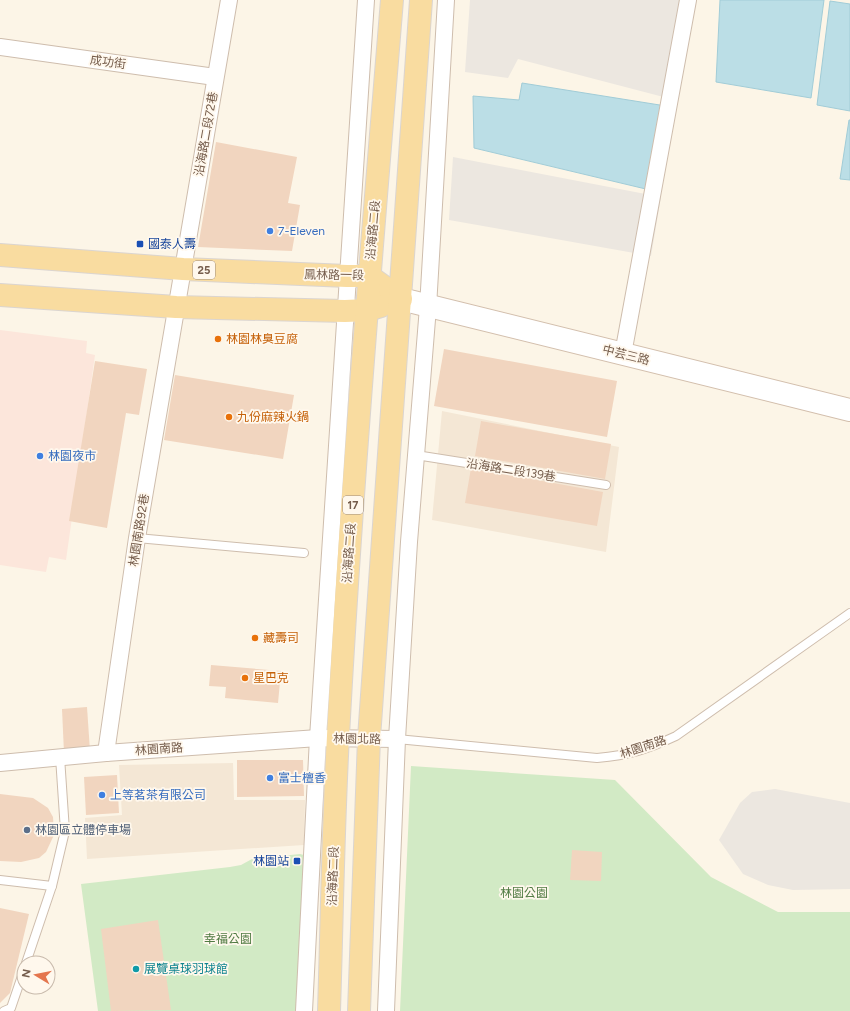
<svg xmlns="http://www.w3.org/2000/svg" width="850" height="1011" font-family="Figtree,'Noto Sans TC',sans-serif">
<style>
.residential{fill:#f4e7d5}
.commercial{fill:#fce6db}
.industrial{fill:#ece7e0}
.green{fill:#d2eac5}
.water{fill:#bbdee6;stroke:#a1ccd7}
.building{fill:#f1d5bf}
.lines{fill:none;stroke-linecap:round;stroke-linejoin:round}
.lane-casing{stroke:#cebdad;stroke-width:10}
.street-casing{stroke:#cebdad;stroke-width:18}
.secondary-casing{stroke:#d3bfad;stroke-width:24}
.primary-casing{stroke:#dbd5d0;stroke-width:24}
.lane{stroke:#fff;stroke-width:8}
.street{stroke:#fff;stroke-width:16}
.secondary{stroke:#fff;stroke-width:22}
.primary{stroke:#f9dca0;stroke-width:22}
.shop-dot{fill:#3f7fe0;stroke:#fff8ed;stroke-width:1.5}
.transit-dot{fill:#1a4fb4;stroke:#fff8ed;stroke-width:1.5}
.food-dot{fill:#e8710a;stroke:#fff8ed;stroke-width:1.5}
.service-dot{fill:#5c6f8a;stroke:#fff8ed;stroke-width:1.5}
.culture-dot{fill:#0f9aa8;stroke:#fff8ed;stroke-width:1.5}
.labels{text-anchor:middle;stroke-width:3.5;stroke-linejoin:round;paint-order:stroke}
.shield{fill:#fff8ed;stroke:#9e8b7c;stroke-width:1}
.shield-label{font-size:11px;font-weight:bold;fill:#755c4b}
.street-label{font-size:12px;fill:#755c4b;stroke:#fff8ed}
.shop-label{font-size:12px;fill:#366cbe;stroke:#fff8ed;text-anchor:start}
.transit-label{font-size:12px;fill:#164399;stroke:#fff8ed;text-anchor:start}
.food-label{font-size:12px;fill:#c56008;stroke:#fff8ed;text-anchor:start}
.service-label{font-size:12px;fill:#4e5e75;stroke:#fff8ed;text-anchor:start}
.park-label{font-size:12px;fill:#517b43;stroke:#fff8ed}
.culture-label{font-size:12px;fill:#0d838f;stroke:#fff8ed;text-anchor:start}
</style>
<rect width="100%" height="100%" fill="#fcf5e7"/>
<g class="residential">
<polygon points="442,411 619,447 606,552 432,520"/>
<polygon points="233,763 234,800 305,800 304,845 87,859 85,818 122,815 119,765"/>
</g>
<polygon class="commercial" points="0,330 87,341 86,353 95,355 66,560 49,557 46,572 0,565"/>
<g class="industrial">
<polygon points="470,0 692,0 675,100 518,59 508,78 465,72"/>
<polygon points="453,157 661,197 651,256 449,220"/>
<polygon points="775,789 850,803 850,889 793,890 768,885 743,874 719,840 740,803 752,792"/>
</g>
<g class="green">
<polygon points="411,766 615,780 711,877 778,912 850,912 850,1011 400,1011"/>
<polygon points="300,854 304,855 305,859 298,1011 98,1011 81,884 230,867 241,865 252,859"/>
</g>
<g class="water">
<polygon points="720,0 824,0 811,98 716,82"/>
<polygon points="830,1 850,4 850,111 817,105"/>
<polygon points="522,83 666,106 650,190 474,148 473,96 519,100"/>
<polygon points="849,120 850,120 850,180 840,179"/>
</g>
<g class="building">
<polygon points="216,142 297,157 288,203 300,205 292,251 198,247"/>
<polygon points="444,349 617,381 607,437 434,406"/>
<polygon points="95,361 147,369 139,415 126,413 107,528 69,521"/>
<polygon points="175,375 294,395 283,459 164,440"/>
<polygon points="481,421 611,444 605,479 475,456"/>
<polygon points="471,468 603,492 597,526 465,503"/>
<polygon points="211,665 281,671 278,703 225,698 226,687 209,686"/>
<polygon points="87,707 90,751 64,753 62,709"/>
<polygon points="237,760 303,760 304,796 237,797"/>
<polygon points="117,775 119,813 86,815 84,777"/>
<polygon points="0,794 33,798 48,808 53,817 54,835 46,852 39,858 21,862 0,861"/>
<polygon points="572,850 602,852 601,881 570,880"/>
<polygon points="0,908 29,914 10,993 0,1003"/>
<polygon points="158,920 171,1010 111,1011 101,929"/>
</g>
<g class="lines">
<g class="lane-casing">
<g id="lane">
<polyline points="416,455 606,485"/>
<polyline points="137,538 304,553"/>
<path d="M397,739L597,758C629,755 646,750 676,736L850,613"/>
<polyline points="0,880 52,886"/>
<polyline points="26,963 52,886 65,831 60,757"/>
<polyline points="4,1011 11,1008 24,970"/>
</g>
</g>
<g class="street-casing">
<g id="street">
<polyline points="0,47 215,77"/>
<polyline points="623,354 688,0"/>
<polyline points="106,753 137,538 229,0"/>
<polyline points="0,763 106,753 318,738 397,739"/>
<polyline points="304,1011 318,738 366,0"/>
<polyline points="386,1011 397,739 409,542 428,307 446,0"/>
</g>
</g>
<g class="secondary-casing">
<polyline id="secondary" points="401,299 850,410"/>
</g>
<g class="primary-casing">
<g id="primary">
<polyline points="0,255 183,269 347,276 369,276 401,299"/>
<polyline points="0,295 176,307 345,311 368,310 381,306"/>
<path d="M329,1011C332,919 333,828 338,736C351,491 372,245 392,0"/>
<polyline points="359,1011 369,738 421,0"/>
</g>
</g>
<use href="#lane" class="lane"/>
<use href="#street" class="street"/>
<use href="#secondary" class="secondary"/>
<use href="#primary" class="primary"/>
</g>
<g class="shop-dot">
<circle cx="270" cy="231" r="4"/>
<circle cx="40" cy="456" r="4"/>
<circle cx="270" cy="778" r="4"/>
<circle cx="102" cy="795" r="4"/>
</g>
<g class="transit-dot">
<rect x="136" y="240" width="8" height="8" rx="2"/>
<rect x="293" y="857" width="8" height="8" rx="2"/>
</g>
<g class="food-dot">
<circle cx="218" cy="339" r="4"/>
<circle cx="229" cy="417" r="4"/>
<circle cx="255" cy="638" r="4"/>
<circle cx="245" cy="678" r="4"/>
</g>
<circle class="service-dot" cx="27" cy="830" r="4"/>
<circle class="culture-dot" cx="136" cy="969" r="4"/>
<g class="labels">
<g class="shield">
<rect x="193" y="261" width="22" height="18" rx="3"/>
<rect x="343" y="496" width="20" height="18" rx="3"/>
</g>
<g class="shield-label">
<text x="204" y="274">25</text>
<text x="353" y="509">17</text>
</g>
<g class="street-label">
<text transform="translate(108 62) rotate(8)" y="4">成功街</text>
<text transform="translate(206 134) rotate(-80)" y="4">沿海路二段72巷</text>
<text transform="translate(373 230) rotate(-85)" y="4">沿海路二段</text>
<text transform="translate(334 275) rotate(1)" y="4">鳳林路一段</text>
<text transform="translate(626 355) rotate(14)" y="4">中芸三路</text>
<text transform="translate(511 470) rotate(9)" y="4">沿海路二段139巷</text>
<text transform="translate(139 530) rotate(-81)" y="4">林園南路92巷</text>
<text transform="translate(349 553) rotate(-86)" y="4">沿海路二段</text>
<text transform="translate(357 739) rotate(1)" y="4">林園北路</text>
<text transform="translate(643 747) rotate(-18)" y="4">林園南路</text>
<text transform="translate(159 749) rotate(-4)" y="4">林園南路</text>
<text transform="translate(333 876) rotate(-88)" y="4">沿海路二段</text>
</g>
<g class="shop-label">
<text x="278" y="235">7-Eleven</text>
<text x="48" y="460">林園夜市</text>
<text x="278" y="782">富士檀香</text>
<text x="110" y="799">上等茗茶有限公司</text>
</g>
<g class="transit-label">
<text x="148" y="248">國泰人壽</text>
<text x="289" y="865" text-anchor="end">林園站</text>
</g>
<g class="food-label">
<text x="226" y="343">林園林臭豆腐</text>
<text x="237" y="421">九份麻辣火鍋</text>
<text x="263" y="642">藏壽司</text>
<text x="253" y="682">星巴克</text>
</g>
<g class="service-label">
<text x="35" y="834">林園區立體停車場</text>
</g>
<g class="park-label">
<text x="524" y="897">林園公園</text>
<text x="228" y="943">幸福公園</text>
</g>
<g class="culture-label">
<text x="144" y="973">展覽桌球羽球館</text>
</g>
</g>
<g transform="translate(36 975) rotate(280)"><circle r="19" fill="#fff8ed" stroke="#c8baac"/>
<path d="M0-3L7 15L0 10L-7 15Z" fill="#e4764e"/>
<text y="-6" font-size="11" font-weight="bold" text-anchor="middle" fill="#755c4b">N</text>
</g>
</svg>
